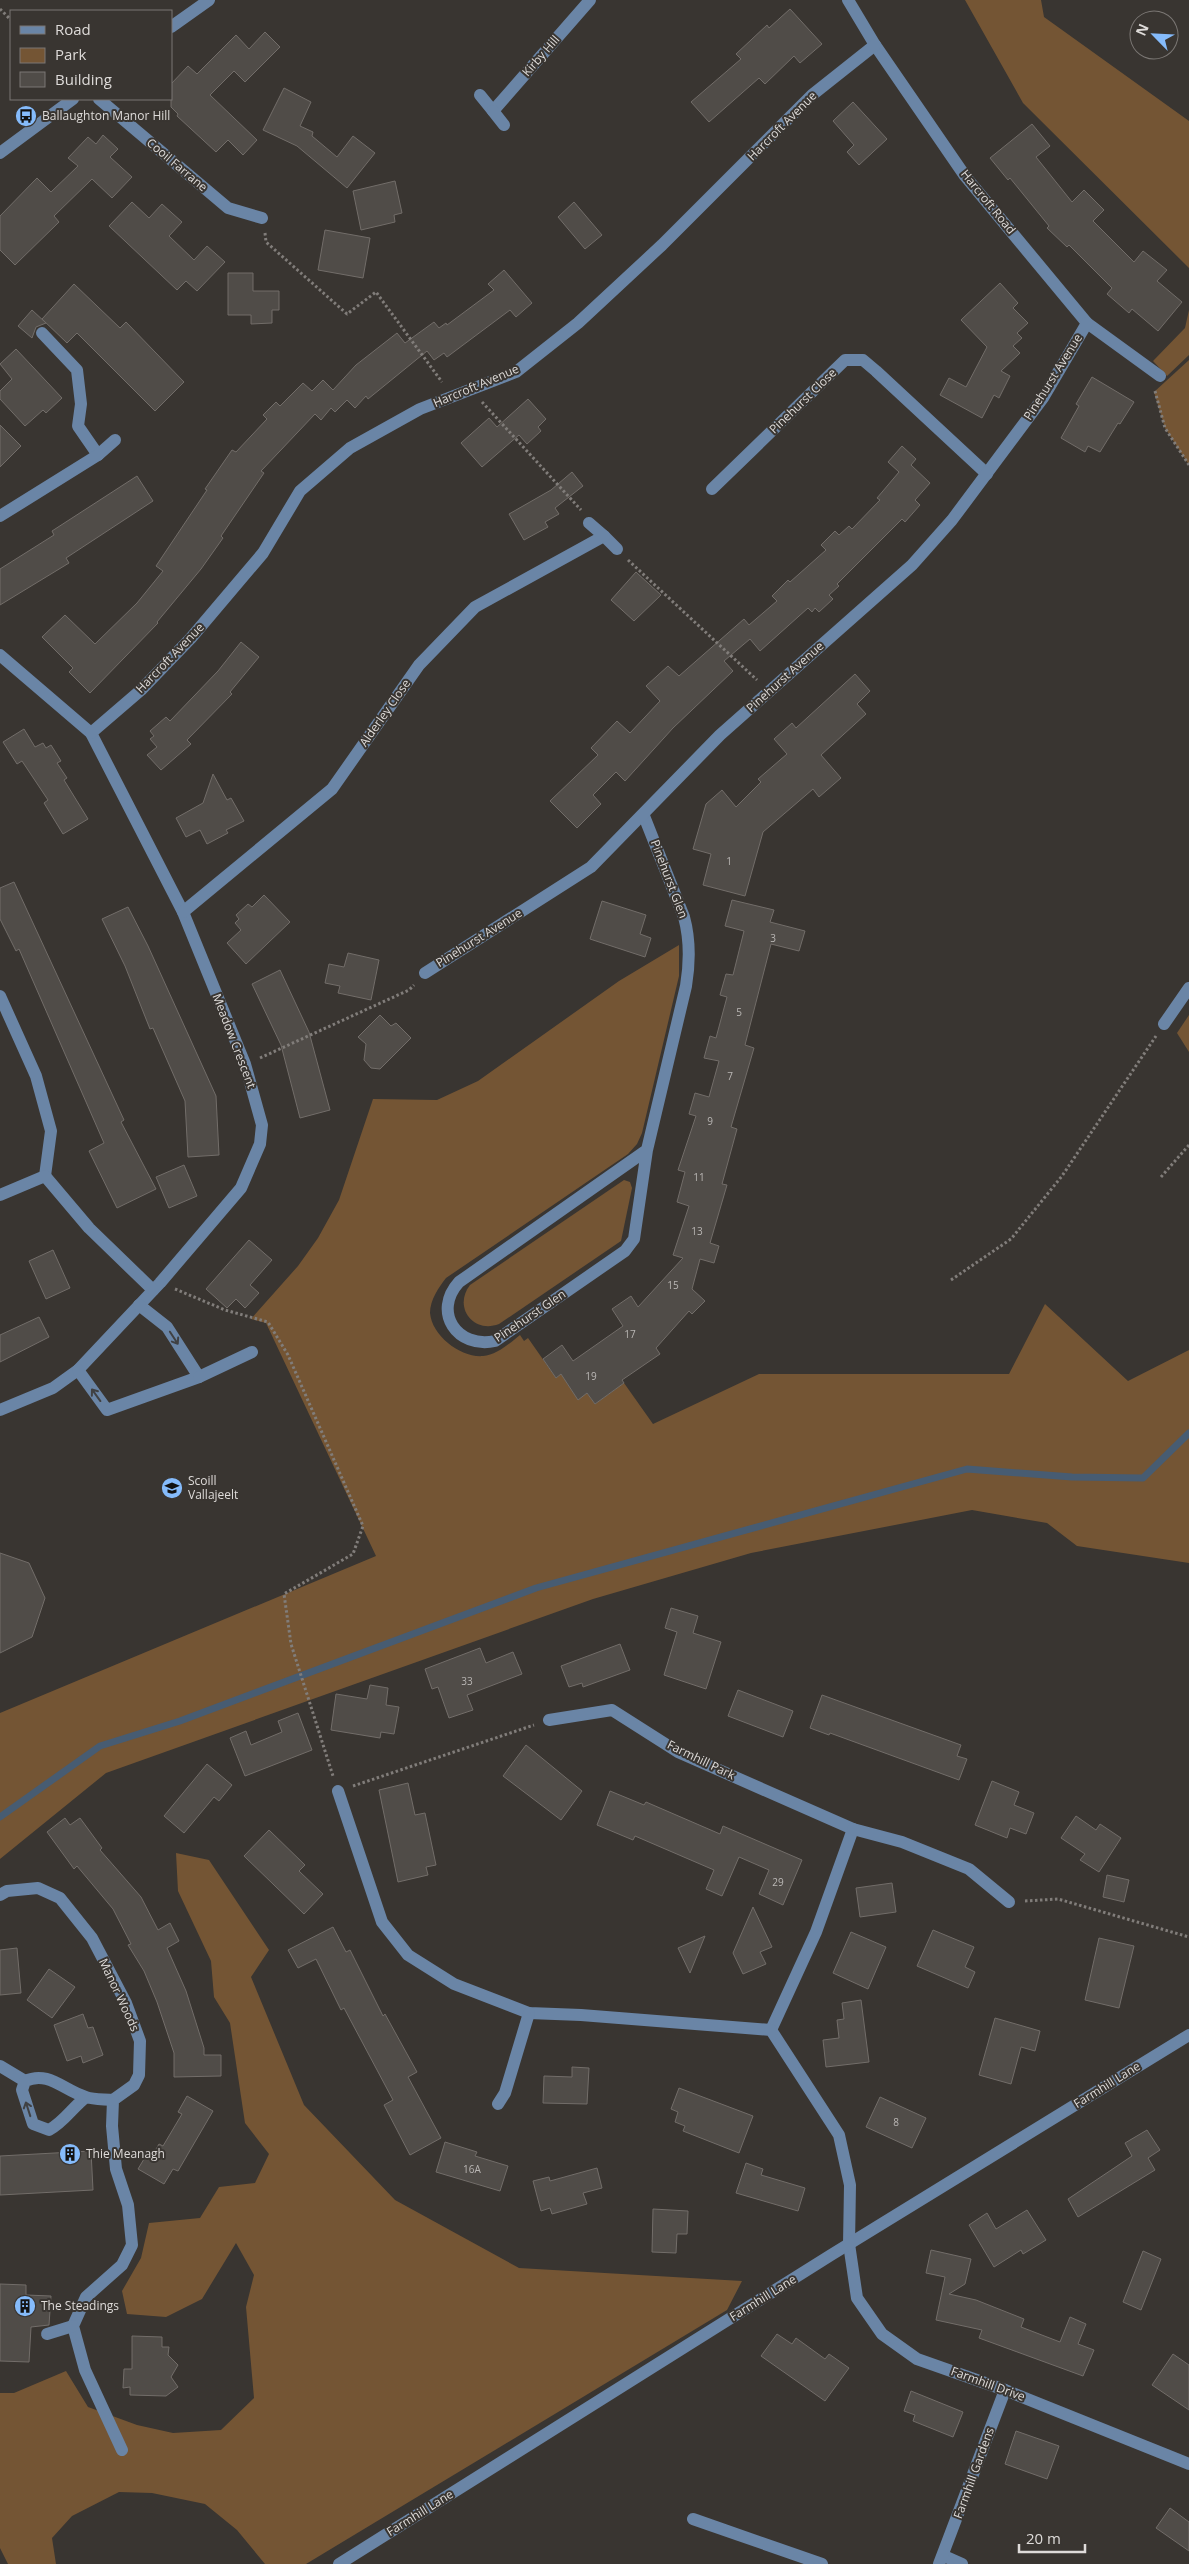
<svg xmlns="http://www.w3.org/2000/svg" width="1189" height="2564" font-family="'Open Sans',sans-serif">
<style>
.green{fill:#745534}
.lines{fill:none;stroke-linecap:round;stroke-linejoin:round}
.stream{stroke:#475c72;stroke-width:7}
.building{fill:#504c48;stroke:#726d69}
.path{stroke:#817d7a;stroke-width:3;stroke-dasharray:2.5 2.5;stroke-linecap:butt}
.minor{stroke:#6a85a6;stroke-width:12}
.oneway{stroke:#404143}
.labels{text-anchor:middle;stroke-width:4;stroke-linejoin:round;paint-order:stroke}
.number-label{font-size:10px;fill:#bab7b5}
.street-label{font-size:12px;fill:#dedbd9;stroke:#393531}
.poi-label{font-size:12px;fill:#dedbd9;stroke:#393531;text-anchor:start}
</style>
<rect width="100%" height="100%" fill="#393531"/>
<g class="green">
<polygon points="965,0 1041,0 1044,17 1189,121 1189,268 1023,103"/>
<polygon points="1189,310 1189,355 1167,376 1153,361 1185,328"/>
<polygon points="1189,360 1189,465 1165,428 1154,392"/>
<path d="M679,945V976L642,1133L637,1144L628,1154L446,1278C439,1287 430,1300 430,1313C432,1336 461,1358 483,1356C497,1355 510,1343 520,1335L524,1341L528,1338L556,1378L561,1374L578,1399L587,1393L595,1404L624,1383L653,1424L759,1374H1009L1045,1304L1128,1381L1189,1350V1563L1077,1546L1047,1523L972,1510L751,1553L593,1599L106,1773L0,1859V1713L376,1556L266,1323L251,1319L298,1266L318,1238L339,1200L373,1099L437,1100L478,1081L619,981Z"/>
<polygon points="1189,1015 1189,1052 1177,1033"/>
<path d="M624,1180L630,1182L632,1188L621,1241L499,1324C473,1334 453,1307 470,1285Z"/>
<polygon points="176,1853 209,1860 269,1950 251,1977 304,2105 395,2200 519,2268 742,2281 727,2310 306,2564 265,2564 237,2530 205,2504 152,2493 119,2492 72,2516 52,2538 56,2564 8,2564 0,2548 0,2393 14,2393 66,2371 88,2407 137,2425 173,2433 221,2430 254,2398 246,2307 254,2275 236,2243 202,2299 166,2317 127,2314 122,2291 141,2258 149,2223 200,2218 219,2187 255,2183 269,2154 245,2123 230,2023 214,1997 211,1961 178,1891"/>
</g>
<g class="lines">
<polyline class="stream" points="0,1817 100,1746 180,1721 536,1588 967,1469 1072,1477 1143,1478 1189,1433"/>
</g>
<g class="building">
<polygon points="790,9 822,44 800,63 794,56 765,84 759,78 709,122 691,102 741,59 736,54 767,25 769,28"/>
<polygon points="265,32 280,47 245,82 234,71 210,95 257,140 243,155 228,140 216,152 177,116 178,114 171,107 171,84 188,66 197,74 236,35 249,49"/>
<polygon points="284,88 311,102 300,126 313,132 312,136 337,157 353,136 375,153 347,188 297,146 263,130"/>
<polygon points="853,102 887,139 859,165 847,152 854,145 833,121"/>
<polygon points="1032,124 1050,146 1036,157 1072,202 1084,190 1104,210 1093,221 1134,262 1143,251 1167,270 1157,281 1182,302 1158,331 1132,309 1129,313 1107,294 1112,288 1069,245 1067,247 1047,228 1049,226 1010,178 1008,180 990,158"/>
<polygon points="103,135 118,149 110,157 132,177 112,198 92,179 54,216 59,222 15,265 0,250 0,216 37,178 51,192 78,166 68,158 88,137 96,144"/>
<polygon points="395,181 402,213 394,215 395,222 361,230 353,191"/>
<polygon points="132,202 149,218 162,204 182,222 169,236 194,260 207,246 225,262 197,291 186,281 177,290 109,226"/>
<polygon points="574,202 602,235 585,249 558,217"/>
<polygon points="325,230 370,238 363,278 318,270"/>
<polygon points="504,270 532,303 516,317 510,310 447,357 444,353 434,360 427,351 368,399 366,396 355,408 347,400 335,412 331,408 321,420 315,414 261,471 264,473 221,536 223,538 201,569 157,622 158,623 90,693 69,672 73,668 42,637 65,615 95,644 137,603 163,571 156,566 207,490 205,489 232,450 236,452 267,419 263,415 276,402 280,406 303,383 312,391 323,380 333,390 356,365 397,333 405,343 434,322 439,328 446,323 447,325 494,290 488,284"/>
<polygon points="228,273 253,273 253,291 279,291 279,310 272,310 272,323 251,324 251,315 228,315"/>
<polygon points="1000,283 1018,303 1013,308 1028,323 1017,333 1022,338 1013,346 1020,353 1001,371 1010,376 999,398 994,395 982,418 940,395 949,378 966,387 987,347 961,320"/>
<polygon points="74,284 120,328 126,322 184,382 155,411 77,333 67,343 42,319"/>
<polygon points="32,310 46,323 36,327 32,338 18,326"/>
<polygon points="16,349 62,398 46,413 43,410 25,426 0,399 0,391 12,379 0,364"/>
<polygon points="1092,377 1134,402 1120,424 1118,423 1100,452 1088,446 1085,452 1061,438 1079,406 1076,404"/>
<polygon points="528,399 546,419 538,427 541,431 527,444 519,435 482,467 461,443 489,418 497,427"/>
<polygon points="0,425 21,446 0,467"/>
<polygon points="902,446 916,459 911,465 930,483 915,500 920,505 905,522 902,519 837,584 839,586 829,595 833,599 819,612 815,608 812,612 808,608 760,651 750,639 724,661 733,671 673,728 625,781 616,772 593,795 601,804 577,828 550,801 598,755 591,748 617,721 630,733 660,701 646,686 668,666 679,676 744,619 749,625 777,601 772,596 788,580 790,582 826,550 821,545 835,531 839,535 849,526 852,529 880,500 877,498 899,472 888,462"/>
<polygon points="572,472 583,486 555,508 559,514 545,522 548,527 524,540 509,514 551,490"/>
<polygon points="137,476 153,501 66,558 69,563 0,605 0,569 54,535 52,531"/>
<polygon points="636,572 661,595 634,621 611,600"/>
<polygon points="241,642 259,657 230,692 232,694 187,740 191,744 161,770 147,755 157,747 150,739 154,736 150,731 166,717 170,721 218,671"/>
<polygon points="855,674 870,691 857,704 866,714 821,755 841,778 819,797 813,789 763,832 745,896 703,885 711,854 693,849 706,804 722,790 736,807 761,782 758,779 787,754 774,739 792,723 796,728"/>
<polygon points="24,729 35,747 43,743 46,748 51,745 61,761 57,763 67,778 64,780 88,819 63,834 44,803 48,800 22,761 17,764 3,742"/>
<polygon points="213,774 227,800 231,798 244,821 226,830 228,833 207,844 200,830 186,837 176,818 203,803"/>
<polygon points="14,882 124,1120 121,1122 156,1189 117,1208 89,1151 104,1143 19,949 16,951 0,919 0,888"/>
<polygon points="264,895 290,922 246,964 227,943 241,930 235,923 239,919 236,915 248,904 252,907"/>
<polygon points="732,900 774,910 770,922 805,931 799,951 771,944 745,1045 754,1048 731,1127 737,1129 722,1184 727,1185 710,1243 719,1246 714,1263 700,1259 692,1289 705,1301 692,1314 689,1311 656,1348 660,1354 622,1380 624,1383 595,1404 587,1393 578,1400 561,1374 556,1378 543,1359 562,1345 573,1361 623,1326 612,1309 631,1296 638,1307 683,1258 673,1255 689,1206 677,1202 685,1172 678,1170 696,1116 689,1114 695,1093 709,1097 719,1061 704,1058 710,1036 716,1038 727,997 720,995 726,974 733,975 744,931 725,926"/>
<polygon points="602,901 646,915 640,934 651,938 645,957 590,939"/>
<polygon points="128,907 148,946 216,1096 219,1155 188,1157 185,1101 153,1028 150,1029 125,966 102,919"/>
<polygon points="348,953 379,960 371,1000 338,993 340,986 325,983 329,964 344,967"/>
<polygon points="280,970 309,1032 330,1110 300,1118 281,1045 252,984"/>
<polygon points="380,1015 391,1026 396,1023 411,1038 380,1069 371,1068 364,1060 366,1044 358,1037"/>
<polygon points="184,1165 197,1196 169,1208 156,1177"/>
<polygon points="249,1240 272,1260 250,1285 259,1293 245,1308 236,1299 227,1308 206,1289"/>
<polygon points="53,1250 70,1288 46,1299 29,1261"/>
<polygon points="39,1317 49,1337 0,1362 0,1335"/>
<polygon points="0,1553 29,1563 45,1598 32,1637 0,1653"/>
<polygon points="671,1608 698,1616 693,1633 721,1642 706,1689 664,1675 677,1632 665,1628"/>
<polygon points="620,1644 630,1670 583,1687 582,1683 569,1687 561,1666"/>
<polygon points="480,1648 486,1663 513,1652 522,1674 467,1695 473,1710 449,1718 438,1687 432,1689 425,1669"/>
<polygon points="370,1685 388,1688 386,1705 399,1707 394,1734 381,1732 380,1738 331,1730 336,1694 367,1699"/>
<polygon points="738,1690 793,1711 783,1737 728,1716"/>
<polygon points="822,1695 961,1745 957,1756 967,1759 959,1780 830,1733 829,1735 810,1728"/>
<polygon points="298,1713 312,1750 245,1776 230,1738 246,1731 251,1745 282,1732 278,1721"/>
<polygon points="526,1745 582,1791 561,1820 503,1776"/>
<polygon points="207,1764 232,1785 219,1801 214,1797 184,1833 164,1816"/>
<polygon points="992,1781 1019,1792 1014,1805 1034,1813 1026,1834 1010,1828 1007,1838 975,1825"/>
<polygon points="408,1783 415,1815 425,1813 436,1865 426,1867 428,1875 398,1882 379,1790"/>
<polygon points="610,1791 644,1805 646,1802 720,1834 723,1826 802,1860 783,1905 759,1894 769,1870 739,1857 722,1896 706,1889 714,1870 635,1836 633,1840 597,1825"/>
<polygon points="1076,1816 1096,1830 1100,1824 1121,1838 1099,1872 1080,1860 1085,1854 1061,1838"/>
<polygon points="65,1818 70,1825 80,1818 102,1848 100,1850 141,1897 158,1930 170,1923 179,1941 167,1948 186,1991 204,2048 204,2055 221,2055 221,2076 174,2077 174,2053 157,2002 144,1971 128,1945 131,1944 113,1909 77,1866 74,1869 47,1832"/>
<polygon points="269,1830 305,1865 299,1871 323,1894 304,1914 244,1856"/>
<polygon points="1107,1875 1129,1880 1124,1902 1103,1897"/>
<polygon points="892,1883 896,1912 860,1917 856,1888"/>
<polygon points="753,1907 772,1947 760,1952 766,1964 743,1974 733,1953"/>
<polygon points="333,1927 346,1952 350,1950 383,2016 385,2014 417,2072 408,2077 441,2138 410,2155 384,2105 393,2100 344,2008 341,2010 316,1959 298,1968 288,1950"/>
<polygon points="933,1930 974,1947 965,1967 975,1972 968,1988 917,1966"/>
<polygon points="851,1932 886,1947 868,1989 833,1973"/>
<polygon points="705,1936 690,1973 678,1948"/>
<polygon points="1099,1938 1134,1946 1119,2008 1085,2000"/>
<polygon points="17,1948 21,1993 0,1995 0,1950"/>
<polygon points="49,1969 75,1987 52,2018 27,2000"/>
<polygon points="861,2000 869,2062 826,2067 823,2040 839,2038 837,2020 844,2019 842,2003"/>
<polygon points="83,2014 88,2028 93,2027 103,2055 83,2063 81,2056 67,2061 54,2025"/>
<polygon points="995,2018 1040,2031 1035,2051 1021,2047 1011,2084 979,2075"/>
<polygon points="572,2067 589,2068 587,2104 543,2103 544,2076 572,2077"/>
<polygon points="679,2088 753,2116 739,2153 683,2131 685,2126 675,2122 678,2112 671,2109"/>
<polygon points="187,2096 213,2111 178,2171 173,2169 164,2184 138,2169 147,2154 152,2156 159,2144 163,2146 182,2114 178,2112"/>
<polygon points="880,2097 926,2118 912,2148 866,2127"/>
<polygon points="1147,2130 1160,2150 1148,2158 1155,2170 1078,2217 1068,2199 1132,2156 1125,2143"/>
<polygon points="445,2142 477,2152 475,2156 508,2166 500,2191 436,2172"/>
<polygon points="91,2151 93,2190 0,2195 0,2156"/>
<polygon points="746,2163 763,2169 761,2175 805,2188 798,2211 736,2193"/>
<polygon points="597,2168 602,2188 583,2193 587,2204 552,2214 550,2208 541,2211 533,2181 549,2177 550,2181"/>
<polygon points="653,2209 688,2211 687,2234 677,2234 676,2253 652,2252"/>
<polygon points="1027,2210 1046,2240 1023,2254 1021,2250 994,2267 969,2225 987,2213 996,2229"/>
<polygon points="931,2250 971,2259 965,2284 949,2294 976,2300 1024,2319 1021,2327 1060,2342 1070,2317 1086,2324 1078,2344 1094,2350 1083,2376 979,2338 982,2330 936,2320 945,2277 926,2273"/>
<polygon points="1143,2251 1161,2259 1141,2310 1123,2302"/>
<polygon points="0,2284 26,2285 26,2295 51,2296 49,2325 31,2327 29,2362 0,2361"/>
<polygon points="777,2334 792,2344 796,2338 825,2359 829,2354 849,2368 825,2401 761,2356"/>
<polygon points="132,2336 162,2337 162,2347 169,2347 168,2355 178,2365 171,2377 178,2387 166,2396 130,2395 130,2387 123,2388 124,2369 132,2369"/>
<polygon points="1173,2354 1189,2365 1189,2410 1152,2385"/>
<polygon points="911,2391 963,2412 953,2437 913,2421 915,2415 904,2411"/>
<polygon points="1016,2431 1059,2446 1047,2479 1005,2464"/>
<polygon points="1170,2508 1189,2522 1189,2551 1156,2528"/>
</g>
<g class="lines">
<g class="path">
<polyline points="0,9 11,20"/>
<polyline points="265,233 266,242 347,314 376,292 442,382"/>
<polyline points="1155,391 1165,428 1189,465"/>
<polyline points="482,402 581,510"/>
<polyline points="628,560 757,680"/>
<polyline points="260,1058 409,990 414,985"/>
<polyline points="1161,1177 1189,1145"/>
<polyline points="951,1280 1011,1239 1062,1176 1156,1036"/>
<polyline points="175,1289 225,1310 268,1322 288,1355 363,1526 353,1554 284,1594 291,1644 333,1776"/>
<polyline points="353,1786 534,1725"/>
<polyline points="1025,1901 1058,1899 1189,1937"/>
</g>
<g class="minor">
<polyline points="848,0 875,45 965,176 1087,323 1160,376"/>
<polyline points="171,27 209,0"/>
<polyline points="480,95 493,111 590,0"/>
<polyline points="99,99 228,208 262,218"/>
<polyline points="493,111 504,125"/>
<polyline points="0,153 73,99"/>
<polyline points="42,333 77,370 81,404 78,426 98,455"/>
<polyline points="712,489 845,360 863,360 876,371 987,474"/>
<polyline points="0,516 98,455 115,440"/>
<polyline points="604,536 617,549"/>
<polyline points="0,655 91,733 183,912 245,1064 262,1125 260,1144 241,1188 160,1283 78,1370 53,1388 0,1410"/>
<polyline points="91,733 141,690 191,638 263,553 300,491 350,448 420,409 516,372 578,323 662,245 812,95 875,45"/>
<path d="M644,816L684,917C690,939 690,962 686,986L647,1150L634,1239L625,1251L495,1341C457,1349 432,1312 459,1282L647,1150"/>
<polyline points="183,912 332,789 419,665 475,607 604,536 589,523"/>
<polyline points="425,973 591,867 720,735 912,565 952,520 1043,398 1087,323"/>
<polyline points="0,996 36,1076 51,1131 45,1176"/>
<polyline points="1164,1024 1189,988"/>
<polyline points="0,1195 45,1176 89,1228 153,1290"/>
<polyline points="78,1370 107,1410 199,1377 167,1327 139,1305"/>
<polyline points="199,1377 252,1352"/>
<polyline points="549,1720 612,1710 678,1752 853,1829 816,1932 771,2030"/>
<polyline points="338,1791 382,1922 408,1955 454,1984 529,2013 581,2015 771,2030 839,2135 850,2185 849,2244 857,2298 882,2334 917,2359 1005,2390 1189,2464"/>
<polyline points="853,1829 902,1842 969,1869 1009,1902"/>
<polyline points="0,1895 7,1891 38,1888 60,1898 92,1938 126,2003 140,2041 139,2075 134,2085 113,2100 112,2126 116,2169 128,2205 132,2245 122,2265 86,2297 73,2326 85,2370 122,2450"/>
<polyline points="0,2066 25,2081"/>
<path d="M86,2097C72,2108 64,2122 49,2130L33,2124L22,2090L25,2081C49,2070 64,2091 86,2097C94,2100 105,2099 113,2100"/>
<polyline points="498,2104 505,2093 529,2013"/>
<polyline points="47,2334 73,2326"/>
<polyline points="693,2519 822,2564"/>
<polyline points="944,2556 962,2564"/>
<polyline points="339,2564 831,2255 1189,2035"/>
<polyline points="939,2564 1005,2390"/>
</g>
</g>
<defs><path id="oneway-shaft" d="M-6 0H5M1.5-3L5.5 0L1.5 3" fill="none" stroke-width="1.6" stroke-linecap="round" stroke-linejoin="round" transform="scale(1.25)"/></defs>
<g class="oneway">
<use href="#oneway-shaft" transform="translate(174 1338) rotate(57)"/>
<use href="#oneway-shaft" transform="translate(96 1395) rotate(-126)"/>
<use href="#oneway-shaft" transform="translate(28 2109) rotate(-108)"/>
</g>
<defs>
<g id="bus-disc" transform="scale(1.125)"><circle r="9.5" fill="#85bbfb" stroke="#393531"/><path d="M-5-6H5V4H4V6H2V4H-2V6H-4V4H-5ZM-3.5-4V0h7V-4ZM-3.5 1.2v1.5H-2V1.2ZM2 1.2v1.5H3.5V1.2Z" fill="#111"/></g>
<g id="school-disc" transform="scale(1.125)"><circle r="9.5" fill="#85bbfb" stroke="#393531"/><path d="M0-5L7-2L0 1L-7-2ZM-4 1L0 2.5L4 1V4Q0 6-4 4Z" fill="#111"/></g>
<g id="building-disc" transform="scale(1.125)"><circle r="9.5" fill="#85bbfb" stroke="#393531"/><path d="M-4-6H4V6H1V3H-1V6H-4ZM-2.5-4.3h1.7v1.8h-1.7ZM.8-4.3h1.7v1.8H.8ZM-2.5-1h1.7V.8h-1.7ZM.8-1h1.7V.8H.8Z" fill="#111"/></g>
</defs>
<g fill-rule="evenodd">
<use href="#bus-disc" x="26" y="116"/>
<use href="#school-disc" x="172" y="1488"/>
<use href="#building-disc" x="70" y="2154"/>
<use href="#building-disc" x="25" y="2306"/>
</g>
<g class="labels">
<g class="number-label">
<text x="729" y="865">1</text>
<text x="773" y="942">3</text>
<text x="739" y="1016">5</text>
<text x="730" y="1080">7</text>
<text x="710" y="1125">9</text>
<text x="699" y="1181">11</text>
<text x="697" y="1235">13</text>
<text x="673" y="1289">15</text>
<text x="630" y="1338">17</text>
<text x="591" y="1380">19</text>
<text x="467" y="1685">33</text>
<text x="778" y="1886">29</text>
<text x="896" y="2126">8</text>
<text x="472" y="2173">16A</text>
</g>
<g class="street-label">
<text transform="translate(541 56) rotate(-49)" y="4">Kirby Hill</text>
<text transform="translate(782 126) rotate(-45)" y="4">Harcroft Avenue</text>
<text transform="translate(177 165) rotate(40)" y="4">Cooil Farrane</text>
<text transform="translate(988 202) rotate(51)" y="4">Harcroft Road</text>
<text transform="translate(1053 377) rotate(-58)" y="4">Pinehurst Avenue</text>
<text transform="translate(476 386) rotate(-23)" y="4">Harcroft Avenue</text>
<text transform="translate(803 401) rotate(-44)" y="4">Pinehurst Close</text>
<text transform="translate(170 658) rotate(-46)" y="4">Harcroft Avenue</text>
<text transform="translate(785 677) rotate(-42)" y="4">Pinehurst Avenue</text>
<text transform="translate(385 713) rotate(-55)" y="4">Alderley Close</text>
<text transform="translate(669 879) rotate(69)" y="4">Pinehurst Glen</text>
<text transform="translate(479 938) rotate(-32)" y="4">Pinehurst Avenue</text>
<text transform="translate(234 1041) rotate(69)" y="4">Meadow Crescent</text>
<text transform="translate(530 1316) rotate(-34)" y="4">Pinehurst Glen</text>
<text transform="translate(701 1760) rotate(26)" y="4">Farmhill Park</text>
<text transform="translate(119 1995) rotate(65)" y="4">Manor Woods</text>
<text transform="translate(1107 2085) rotate(-32)" y="4">Farmhill Lane</text>
<text transform="translate(763 2298) rotate(-32)" y="4">Farmhill Lane</text>
<text transform="translate(988 2384) rotate(20)" y="4">Farmhill Drive</text>
<text transform="translate(974 2473) rotate(-70)" y="4">Farmhill Gardens</text>
<text transform="translate(420 2513) rotate(-32)" y="4">Farmhill Lane</text>
</g>
<g class="poi-label">
<text x="42" y="120">Ballaughton Manor Hill</text>
<text x="188" y="1485">Scoill<tspan x="188" dy="14">Vallajeelt</tspan></text>
<text x="86" y="2158">Thie Meanagh</text>
<text x="41" y="2310">The Steadings</text>
</g>
</g>
<rect x="10" y="10" width="162" height="90" fill="#393531" stroke="#7b7774"/>
<rect x="20" y="26" width="25" height="8" fill="#6a85a6" stroke="#7b7774"/>
<text x="55" y="35" font-size="15" fill="#dedbd9">Road</text>
<rect x="20" y="48" width="25" height="15" fill="#745534" stroke="#7b7774"/>
<text x="55" y="60" font-size="15" fill="#dedbd9">Park</text>
<rect x="20" y="72" width="25" height="15" fill="#504c48" stroke="#7b7774"/>
<text x="55" y="85" font-size="15" fill="#dedbd9">Building</text>
<g transform="translate(1154 35) rotate(294)"><circle r="24" fill="#393531" stroke="#7b7774"/>
<path d="M0-4L9 19L0 12L-9 19Z" fill="#85bbfb"/>
<text y="-8" font-size="14" font-weight="bold" text-anchor="middle" fill="#dedbd9">N</text>
</g>
<path d="M1019 2544v8h66v-8" fill="none" stroke="#dedbd9" stroke-width="2.5"/>
<text x="1026" y="2544" font-size="15" fill="#dedbd9" stroke="#393531" stroke-width="4" paint-order="stroke">20 m</text>
</svg>
